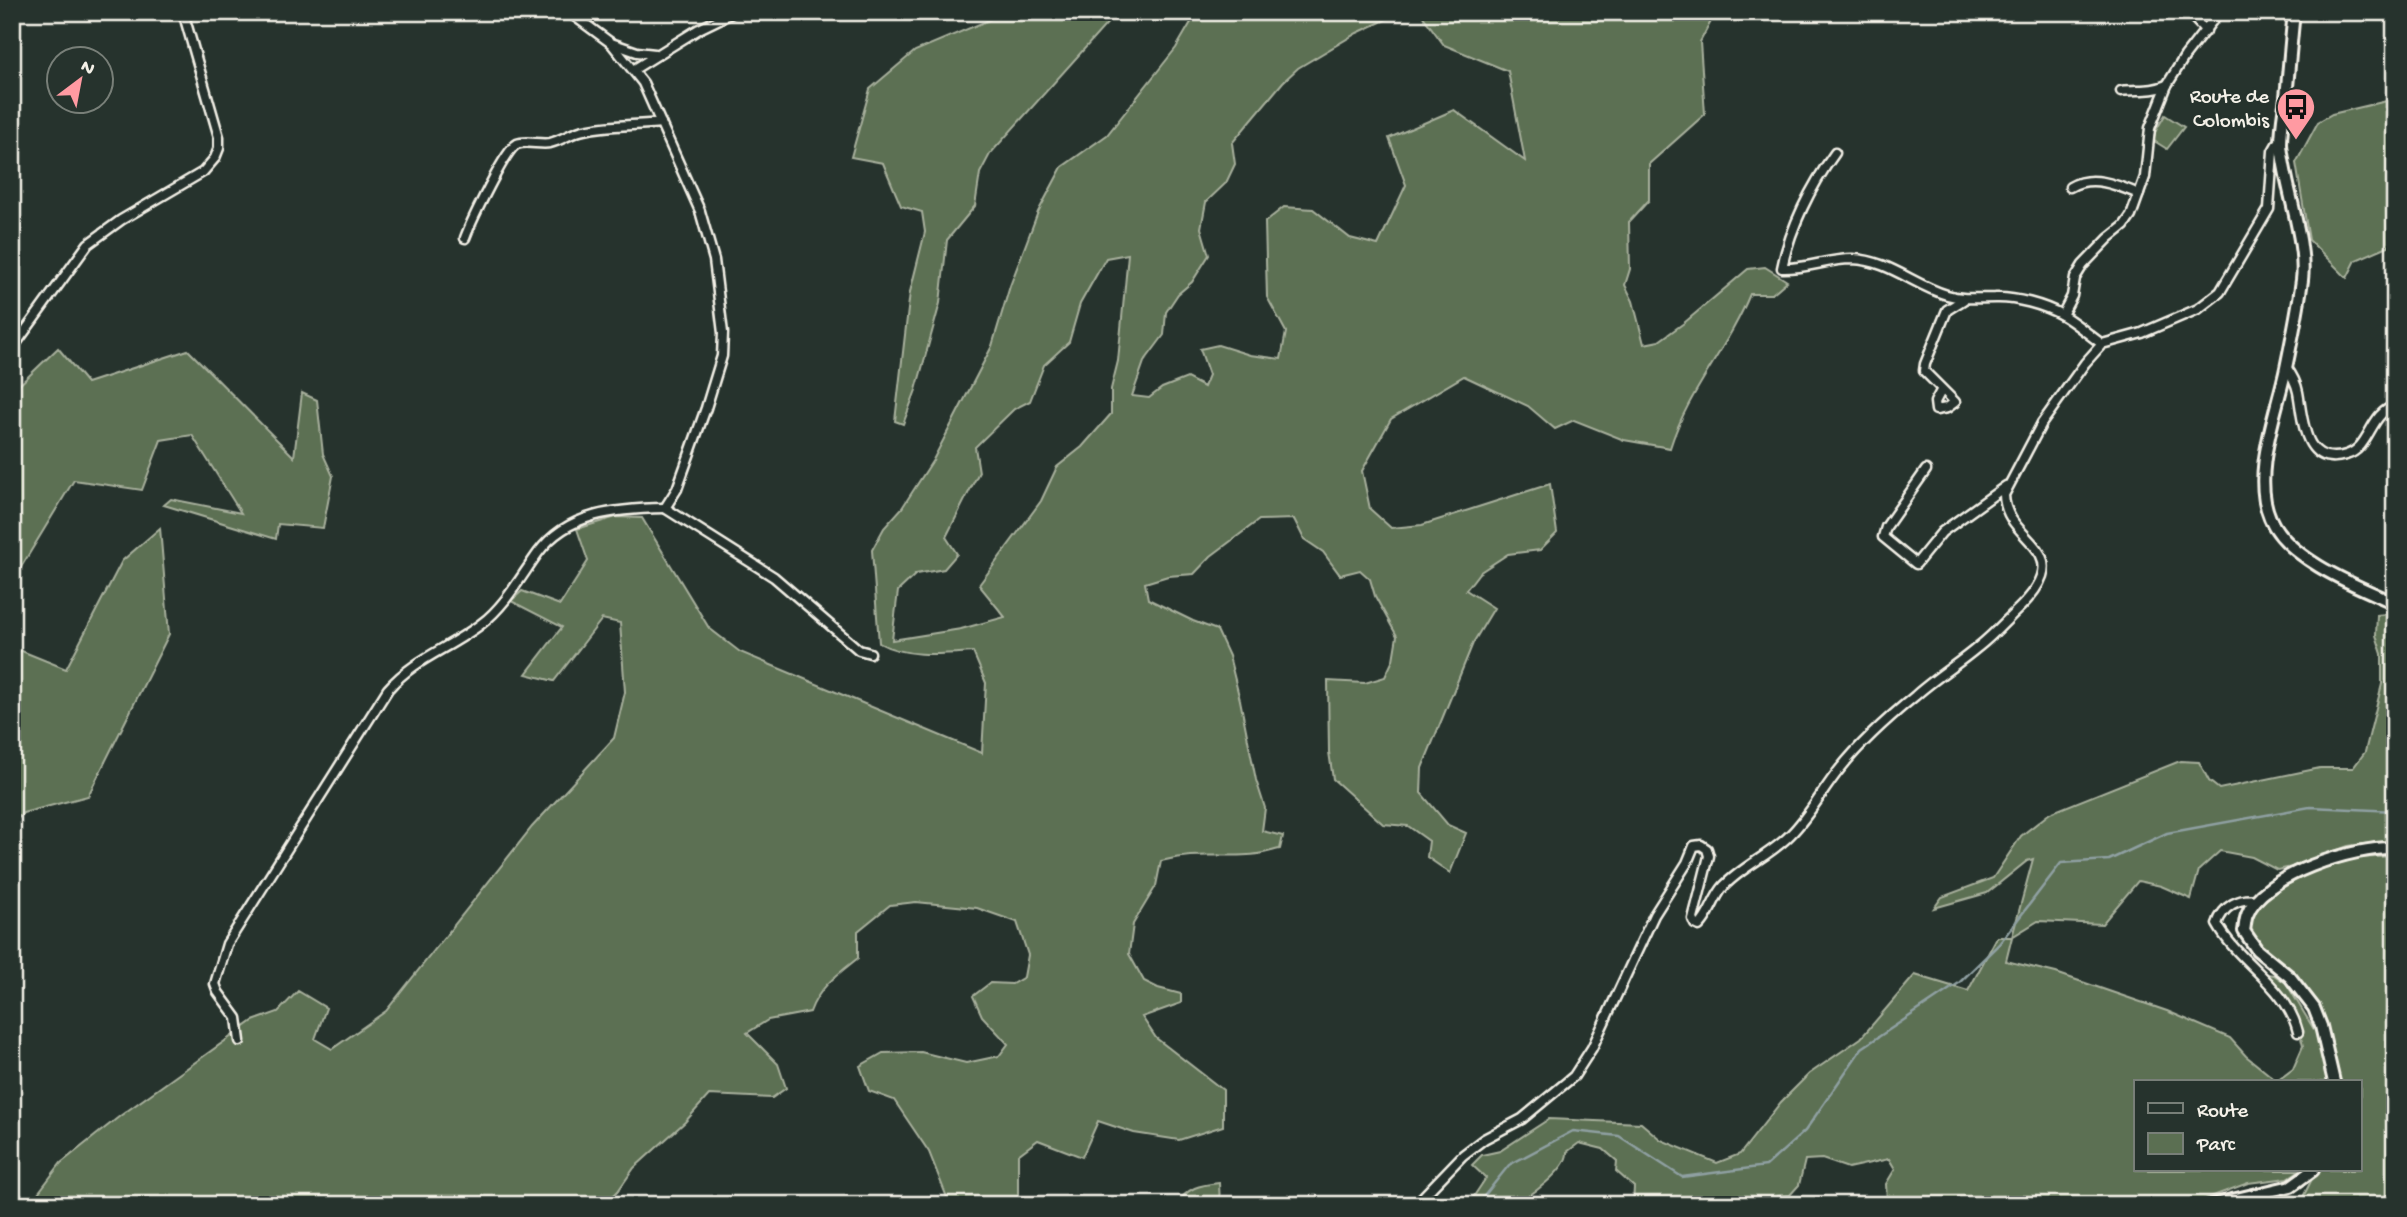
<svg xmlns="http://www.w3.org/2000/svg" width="2407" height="1217" font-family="'Gochi Hand',sans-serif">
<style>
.green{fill:#5b6f52;stroke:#a8b09d;stroke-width:2;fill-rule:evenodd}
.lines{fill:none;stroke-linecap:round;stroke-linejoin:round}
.stream{stroke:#8fa0a2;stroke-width:2.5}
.street-casing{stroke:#f4f1e8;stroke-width:13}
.secondary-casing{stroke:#f4f1e8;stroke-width:16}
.street{stroke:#26332d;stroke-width:8}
.secondary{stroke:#26332d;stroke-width:10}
.labels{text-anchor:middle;stroke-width:5;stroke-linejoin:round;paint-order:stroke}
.poi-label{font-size:21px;fill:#f4f1e8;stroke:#26332d;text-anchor:end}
</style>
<rect width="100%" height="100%" fill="#26332d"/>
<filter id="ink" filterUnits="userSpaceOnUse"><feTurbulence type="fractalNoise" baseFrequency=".0143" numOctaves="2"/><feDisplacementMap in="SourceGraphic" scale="14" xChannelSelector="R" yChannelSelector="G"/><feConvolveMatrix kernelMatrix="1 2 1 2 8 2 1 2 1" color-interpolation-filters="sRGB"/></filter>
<g filter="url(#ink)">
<g class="green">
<polygon points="1003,12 1095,12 1112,18 990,154 980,173 975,206 947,240 940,303 916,390 903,424 895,421 910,292 925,232 922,212 901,206 883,163 851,157 870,89 915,51 1001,15"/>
<path d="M1197,12H1716L1700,42L1705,114L1649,164V200L1629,222L1630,269L1625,285L1633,301L1644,344L1659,341L1684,323L1748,269L1765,267L1787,281L1772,294H1750C1728,348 1687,393 1670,448L1624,440L1574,420L1555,429L1528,406L1464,376L1391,419L1362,471L1370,509L1391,528L1422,525L1550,484L1557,533L1540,550L1508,554L1479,573L1466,590L1494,608L1473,643L1422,768L1421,793L1448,825L1466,833L1450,873L1427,857L1429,841L1408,826L1383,824L1333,779L1329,752L1328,681L1365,683L1385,677L1393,660L1397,636L1375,596L1370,579L1360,570L1340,575L1323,552L1304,539L1294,519L1259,520L1211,556L1194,574L1168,576L1145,583L1148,599L1193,621L1217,630L1229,656L1240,700L1256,780L1265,808L1262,831L1283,836L1280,849C1270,851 1258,855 1248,855C1214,857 1195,852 1161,861L1156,886L1133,924L1129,954L1144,981L1158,988L1181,994V1003L1142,1017L1156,1038L1223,1090V1126L1179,1140L1134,1133L1098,1121L1082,1157L1038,1140L1018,1155V1205H950L929,1152L894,1100L869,1091L860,1066L883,1053L921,1052L966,1063L999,1056L1008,1044L982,1016L973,996L990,983L1012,984L1024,977L1028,955L1017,922L977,908L916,902L890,905L858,931V958C838,974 819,987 810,1012L768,1020L747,1033L778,1064L786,1088L772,1098L709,1095L685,1122L634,1168L618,1191L604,1205H29L61,1163L120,1116L253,1021L278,1012L298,991L326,1008L315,1039L332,1049L386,1011L532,827L614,738L625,692L620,623L602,619L554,681L526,674L562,627L511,601L522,591L560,605L588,561L577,529L616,517L642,518L709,628L740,652L982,753L986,683L973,652C943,654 906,658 879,643L872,550L884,528L902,508L933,460L992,346L1010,286L1038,212L1062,167L1107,135L1176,48ZM1398,14L1422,15L1444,45L1508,71L1525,161L1454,110L1389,138L1406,185L1378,245L1350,238L1313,209L1284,207L1265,222L1267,297L1286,332L1281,359L1250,355L1218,345L1200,349L1209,375L1204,387L1187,378L1162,388L1149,398L1132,396L1144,362L1164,335L1166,312L1178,294L1192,282L1209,255L1201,228L1206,202L1226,183L1235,164L1232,143L1283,82L1298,68L1357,33ZM1128,254L1118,361L1111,389V414L1082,447L1057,467L1041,501L979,585L1005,617L961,629L892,640L898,591L916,574L944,569L957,554L946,537L979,472L975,447L1014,409L1030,401L1044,365L1069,342L1080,304L1106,258Z"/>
<polygon points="2395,99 2395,243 2356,260 2347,278 2309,240 2296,163 2318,122 2332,114"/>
<polygon points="2165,115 2184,127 2167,149 2151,139"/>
<polygon points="58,348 87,383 188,350 294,457 302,393 317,400 323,454 333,476 323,528 278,524 276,539 164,505 171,499 241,513 192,435 161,440 142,490 74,480 12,582 12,392"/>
<polygon points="160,528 169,634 88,796 23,813 12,825 12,647 66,669 122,561"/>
<path d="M2386,614L2395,635V843L2378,842L2348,846L2292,867L2277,870L2252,857L2220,851L2199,870L2191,899L2161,886L2138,881L2102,924L2038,921L2012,937L2006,961L2056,973L2167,1011L2230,1038L2246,1056L2277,1081L2293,1069L2303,1046L2295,1014L2265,984L2267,974L2274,975L2286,983L2318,1036L2329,1082H2136V1170H2300L2288,1178L2248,1183L2189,1205H1881L1887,1201L1886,1184L1895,1169L1889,1159L1848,1168L1822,1159L1805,1160L1799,1185L1790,1195L1777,1196L1774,1205H1633L1634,1187L1616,1171L1617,1161L1603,1149L1579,1143L1567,1152C1568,1169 1528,1199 1513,1204C1501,1208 1481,1205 1468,1205L1486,1178L1472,1165L1482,1155L1500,1151L1549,1119L1641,1123L1661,1140L1717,1163L1740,1154L1781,1102L1809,1074L1861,1038L1915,975L1968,991L1997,937H2012L2033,859L2027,861L1987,893L1934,908L1942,897L1993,878L2021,836L2050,813L2180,761L2199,762L2209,781L2219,789L2320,768H2353L2365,752L2382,684V654L2376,635L2377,615Z"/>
<polygon points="2395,856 2395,1205 2232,1205 2283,1193 2302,1199 2313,1177 2320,1170 2360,1170 2360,1082 2339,1082 2328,1037 2296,978 2252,936 2250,925 2253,914 2262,903 2283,887 2318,868 2356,858"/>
<path d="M1219,1183L1220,1205H1177C1187,1187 1200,1185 1219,1183Z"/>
</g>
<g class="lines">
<polyline class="stream" points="1477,1205 1509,1165 1573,1131 1619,1136 1682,1177 1766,1166 1805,1131 1862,1048 1959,983 1999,944 2061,863 2109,860 2167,833 2310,807 2395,811"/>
<g class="street-casing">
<g id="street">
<polyline points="569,12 611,43 643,83 700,211 714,260 723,333 722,356 706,408 677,489 665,508"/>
<polyline points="2188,12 2206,31"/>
<polyline points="611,43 637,52 655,54"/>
<polyline points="633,70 699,29 734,12"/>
<path d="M2121,91C2139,89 2151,92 2167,85"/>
<path d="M1835,153C1811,186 1790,228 1782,268C1806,269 1828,259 1852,259C1889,260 1913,285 1947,295C1964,300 1977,298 1995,298C2015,297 2044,305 2062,315C2076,323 2089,335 2102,344"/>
<path d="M2070,187C2092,174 2117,185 2139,194"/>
<path d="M465,238C471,222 505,150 517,144C526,140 540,145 550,143C561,140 570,134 580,131C605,124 635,126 661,123"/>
<polyline points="2062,315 2072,296 2075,278 2083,265 2109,238 2124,226 2131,216 2145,177 2150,128 2167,85 2185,56 2219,12"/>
<polyline points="12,349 88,244 121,220 203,172 215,158 219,148 219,137 183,12"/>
<path d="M2286,367C2292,375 2296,382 2298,392C2303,418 2303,468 2346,455C2371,448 2369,413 2395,406"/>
<polyline points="1942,389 1955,402 1947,408 1936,410 1935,402 1942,389 1924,371 1925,364 1947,310 1963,300"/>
<polyline points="1926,470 1886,527 1883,537 1916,564 1942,532 2006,486"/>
<polyline points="665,508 774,577 859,650 870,653"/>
<path d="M2257,900C2239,897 2223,906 2217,924C2239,964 2287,986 2298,1032"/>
<path d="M240,1041L237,1018L218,992L215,984L227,944L388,689C414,659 450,648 481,624C505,606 520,578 538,553C568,512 617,509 665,508"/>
<path d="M1415,1205L1463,1155L1484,1139L1522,1119L1574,1076L1592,1048L1654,915L1687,863L1694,846L1701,845L1707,849L1709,856L1693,919L1695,924L1699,926C1710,916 1713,898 1724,886C1744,865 1771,855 1791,834C1810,815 1822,791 1839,770C1861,742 1888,718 1915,696C1935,678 1958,664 1978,647C1991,637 2002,625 2013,614C2024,604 2037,591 2042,576C2053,544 2005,534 2004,495L2042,423L2085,363L2102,344L2142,333L2198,309L2220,292L2269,209L2273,151L2277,144L2281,142"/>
</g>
</g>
<g class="secondary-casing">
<g id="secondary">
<path d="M2294,12C2291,40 2289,68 2286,97C2284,112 2281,128 2281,144C2284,185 2307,241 2302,280C2298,309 2292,339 2286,368C2277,412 2251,475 2270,518C2287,559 2356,586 2395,603"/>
<path d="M2334,1082L2321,1026L2314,1008L2290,977L2257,950L2244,931C2245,926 2245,920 2247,915C2261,875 2356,846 2395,848"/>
<polyline points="2211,1205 2291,1186 2313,1170"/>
</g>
</g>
<use href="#street" class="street"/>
<use href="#secondary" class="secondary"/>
</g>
</g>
<defs>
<g id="bus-pin" transform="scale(2.0125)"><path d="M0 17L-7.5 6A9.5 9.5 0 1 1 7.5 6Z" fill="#ff9aa2" stroke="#26332d"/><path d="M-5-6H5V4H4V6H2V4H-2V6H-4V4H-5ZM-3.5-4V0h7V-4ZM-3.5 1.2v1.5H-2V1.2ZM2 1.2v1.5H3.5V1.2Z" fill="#111"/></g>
</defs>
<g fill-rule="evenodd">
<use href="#bus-pin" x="2296" y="107"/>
</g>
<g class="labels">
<g class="poi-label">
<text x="2269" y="102">Route de<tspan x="2269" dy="24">Colombis</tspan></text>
</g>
</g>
<rect width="2407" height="1217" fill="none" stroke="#26332d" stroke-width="42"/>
<rect x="21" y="21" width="2365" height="1175" fill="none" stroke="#f4f1e8" stroke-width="2.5" filter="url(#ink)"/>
<rect x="2134" y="1080" width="228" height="91" fill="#26332d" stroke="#787f78" stroke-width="2"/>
<rect x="2148" y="1103" width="35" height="10" fill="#26332d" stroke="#787f78" stroke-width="2"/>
<text x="2197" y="1116" font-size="21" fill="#f4f1e8">Route</text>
<rect x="2148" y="1133" width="35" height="21" fill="#5b6f52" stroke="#787f78" stroke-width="2"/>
<text x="2197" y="1150" font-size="21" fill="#f4f1e8">Parc</text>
<g transform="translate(80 80) rotate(32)"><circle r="33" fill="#26332d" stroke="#787f78" stroke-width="2"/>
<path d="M0-5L12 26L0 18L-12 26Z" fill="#ff9aa2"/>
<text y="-10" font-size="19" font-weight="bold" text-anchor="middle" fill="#f4f1e8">N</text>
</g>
</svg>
